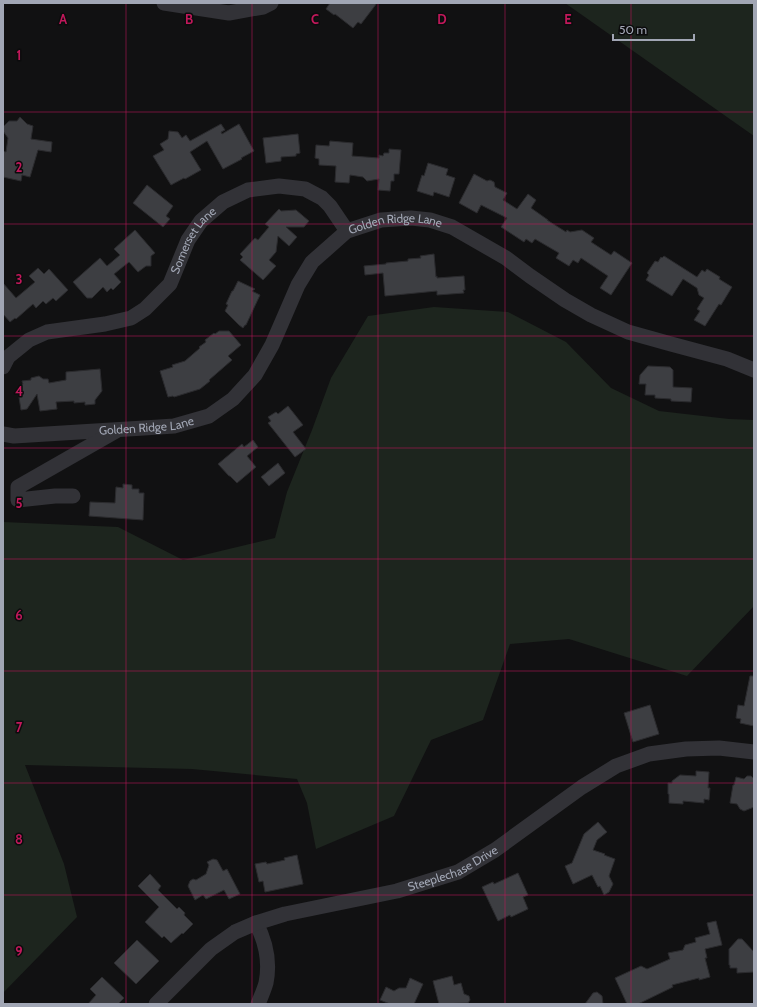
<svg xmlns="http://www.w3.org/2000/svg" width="757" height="1007" font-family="Cabin,sans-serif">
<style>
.green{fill:#1d251e}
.building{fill:#3d3e42;stroke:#2b2b2e}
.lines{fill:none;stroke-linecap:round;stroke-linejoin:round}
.minor{stroke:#323237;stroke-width:15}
.grid{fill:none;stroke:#c2185b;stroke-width:1;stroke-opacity:0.55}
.labels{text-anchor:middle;stroke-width:3;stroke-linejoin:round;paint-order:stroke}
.street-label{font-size:12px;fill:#a1a6b4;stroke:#0c0c0d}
.grid-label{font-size:13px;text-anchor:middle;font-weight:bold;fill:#c2185b;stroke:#0c0c0d;stroke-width:3;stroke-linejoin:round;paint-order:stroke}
</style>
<rect width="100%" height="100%" fill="#111112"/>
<g class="green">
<polygon points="565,3 754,3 754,136"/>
<polygon points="434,307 508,312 566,342 611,388 659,411 729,419 754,420 754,606 687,676 569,639 510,644 483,720 431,740 394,816 316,849 307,803 297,779 192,769 25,765 64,864 77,917 3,993 3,522 118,527 183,560 275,538 287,492 312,430 331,378 368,316"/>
</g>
<g class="building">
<polygon points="330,3 377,3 361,24 358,22 353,28 335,14 334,15 326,9"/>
<polygon points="20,117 27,124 33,126 31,139 52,142 51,152 38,150 30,177 22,175 21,181 3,177 3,151 6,152 8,138 3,131 3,127 9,121 17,121"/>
<polygon points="221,124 225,130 221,132 222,134 239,124 254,151 241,158 242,159 223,169 207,141 190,152 201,170 185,179 184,178 171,185 153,156 164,150 160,144 168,139 169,131 178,132 182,138 186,135 190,141"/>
<polygon points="298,134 300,153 296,154 296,156 281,157 281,161 266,163 263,138"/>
<polygon points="330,141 353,143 352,156 379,158 379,155 383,156 384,153 389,153 389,149 401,150 399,174 394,174 394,181 391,181 390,191 378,190 379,179 367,181 363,177 350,175 349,183 335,182 336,166 319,165 319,159 315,158 316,145 329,146"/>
<polygon points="428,163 448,169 446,175 455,178 449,197 434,192 433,196 417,191 422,175 424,176"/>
<polygon points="474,174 487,181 490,180 494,182 495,187 507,193 503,200 517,209 528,194 536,200 531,208 548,220 547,220 566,232 567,230 570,232 582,230 594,238 591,242 611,255 614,251 632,263 611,295 600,288 608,276 581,258 578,263 573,260 569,266 556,258 559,253 535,239 532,243 526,239 524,242 501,227 507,218 481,205 477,213 459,203"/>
<polygon points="147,185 173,206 166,216 170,219 163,227 133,203"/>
<polygon points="279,209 281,211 296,210 309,221 304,227 286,227 297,237 289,246 278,236 276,252 269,260 276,266 263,280 240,260 243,257 240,254 255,238 258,240 269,227 265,224"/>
<polygon points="135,230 155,253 151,256 151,266 146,266 138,272 129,262 114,274 121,282 113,290 111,288 107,292 103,287 92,298 87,298 73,282 100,258 107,266 120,255 114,249"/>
<polygon points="434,254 436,277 437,276 437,278 464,276 465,290 463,290 464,293 437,295 437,291 385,296 383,273 365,275 364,266 386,264 386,263 408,261 408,259 421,258 420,256"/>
<polygon points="664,256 697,277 702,270 705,272 707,269 720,277 719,279 732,287 721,305 719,304 705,326 694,320 700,311 697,309 704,298 699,295 697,288 683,279 672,296 646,280 649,275 647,273 655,261 658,262 661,257 662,258"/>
<polygon points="38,268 44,274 49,269 68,290 56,301 53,298 46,304 43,301 36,308 33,304 16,319 15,318 10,322 3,314 3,283 16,298 35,282 29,276"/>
<polygon points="238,281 255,289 252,291 260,295 246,325 245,325 243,328 239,325 225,311 228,305 226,304 232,291 233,291"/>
<polygon points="219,331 229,331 241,345 228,356 232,360 209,380 210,381 200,389 174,397 173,396 168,397 160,371 173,367 172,365 185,361 200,348 199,347 206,342 205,340 214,333 215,334"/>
<polygon points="648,366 670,367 673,370 673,387 692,388 691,402 671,401 671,399 655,398 655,395 645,395 646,384 639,384 640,375"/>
<polygon points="100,369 102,391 95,400 95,404 85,405 85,402 74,403 74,401 56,402 57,409 40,411 37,394 27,409 21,410 19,397 20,396 19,389 23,384 22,381 31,380 31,378 39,376 43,379 48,379 49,383 66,380 66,372"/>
<polygon points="288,406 303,425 293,432 306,449 295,457 268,423 271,421 268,417 276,412 278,414"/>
<polygon points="253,440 258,447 247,456 256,467 237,483 230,476 229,476 218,464 242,444 244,447"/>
<polygon points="278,463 285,473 269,486 261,477"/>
<polygon points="123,484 132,485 132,489 139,489 139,493 144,493 143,520 89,516 90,502 115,503 116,487 123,488"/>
<polygon points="750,676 754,676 754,726 740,723 741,719 736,718 738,705 744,706"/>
<polygon points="650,705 659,734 633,742 624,713"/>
<polygon points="696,771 709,772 708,788 710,788 709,800 704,799 704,803 683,801 683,804 669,803 669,794 668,794 668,783 672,783 672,781 680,775 696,776"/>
<polygon points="747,776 751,776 754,779 754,807 744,811 740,809 737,804 730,803 733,785 734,785 736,777 744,779"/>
<polygon points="598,822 607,832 597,840 593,850 605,854 604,855 615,859 609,876 613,884 609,892 604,895 600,886 598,887 592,875 573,884 565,866 572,863 584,834"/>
<polygon points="297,855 303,884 265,892 263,881 259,882 255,864 266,862 267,864 285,860 284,858"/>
<polygon points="213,859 217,860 223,871 227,869 240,894 229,899 224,890 206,899 203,895 195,900 188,886 190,881 193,879 196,880 206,874 209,865 207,862"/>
<polygon points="518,873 528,895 523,897 528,909 511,917 510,915 498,921 482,887 493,882 494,884"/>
<polygon points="150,874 161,886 158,890 177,909 179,907 185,913 184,915 193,924 183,934 182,933 171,943 164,936 162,938 145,922 159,907 138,886"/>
<polygon points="716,921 722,945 705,949 707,958 705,958 710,977 699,980 699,978 672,985 673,987 638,1004 627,1004 615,978 641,966 647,969 670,959 668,953 683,950 685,945 696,942 695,938 710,934 707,923"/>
<polygon points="738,939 742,939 754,952 754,972 737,973 737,968 730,968 730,965 729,965 729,949"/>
<polygon points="137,940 159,961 136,984 114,963"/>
<polygon points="452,976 454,985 461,983 464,994 469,996 470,1000 468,1003 439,1004 433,981"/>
<polygon points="102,977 124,998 118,1004 88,1004 96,995 90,989"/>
<polygon points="410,978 423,984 414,1004 390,1004 380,1000 386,987 394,991 399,988 406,988"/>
<polygon points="597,992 602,996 603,1004 585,1004 593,993"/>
</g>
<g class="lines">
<g class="minor">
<polyline points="164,3 229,13 263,7 271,3"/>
<path id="s1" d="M3,367L8,357L29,340L47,332L105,324L131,318L145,309L170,284L188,240L201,221L223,202L248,190L279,186L305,189L322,198L330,206L347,231"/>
<path id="s2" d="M3,434L14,436L144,428L174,426L209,416L233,399L255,375L272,345L298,285L312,262L347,231L381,220L411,218L430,220L452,227L506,258L530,276L565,300L591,315L628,332L671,344L727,359L754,370"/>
<polyline points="73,496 55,496 18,500 18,487 116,431"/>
<path d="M256,923C266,942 270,963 266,983C264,990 261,997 258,1004"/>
<path id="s3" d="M156,1004L211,949L235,932L256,923L285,914L397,891L458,872L495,850L582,787L616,766L649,754L686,749L719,748L754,752"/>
</g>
</g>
<path class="grid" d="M126,3V1004M252,3V1004M378,3V1004M505,3V1004M631,3V1004M3,112H754M3,224H754M3,336H754M3,448H754M3,559H754M3,671H754M3,783H754M3,895H754"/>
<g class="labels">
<g class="street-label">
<text dy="4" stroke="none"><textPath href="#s2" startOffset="493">Golden Ridge Lane</textPath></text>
<text dy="4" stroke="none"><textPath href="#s1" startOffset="245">Somerset Lane</textPath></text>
<text dy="4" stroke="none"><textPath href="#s2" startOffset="144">Golden Ridge Lane</textPath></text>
<text dy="4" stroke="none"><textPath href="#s3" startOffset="335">Steeplechase Drive</textPath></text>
</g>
</g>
<g class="grid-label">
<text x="63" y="24">A</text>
<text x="189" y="24">B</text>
<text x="315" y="24">C</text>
<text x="442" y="24">D</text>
<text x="568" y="24">E</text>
<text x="19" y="60">1</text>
<text x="19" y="172">2</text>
<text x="19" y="284">3</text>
<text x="19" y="396">4</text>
<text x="19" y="508">5</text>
<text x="19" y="620">6</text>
<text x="19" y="732">7</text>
<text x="19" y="844">8</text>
<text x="19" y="956">9</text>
</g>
<rect width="757" height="1007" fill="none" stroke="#a1a6b4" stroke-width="8"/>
<path d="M613 34v6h81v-6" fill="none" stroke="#a1a6b4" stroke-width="2"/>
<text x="619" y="34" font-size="12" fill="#a1a6b4" stroke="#0c0c0d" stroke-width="3" paint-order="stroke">50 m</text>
</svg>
